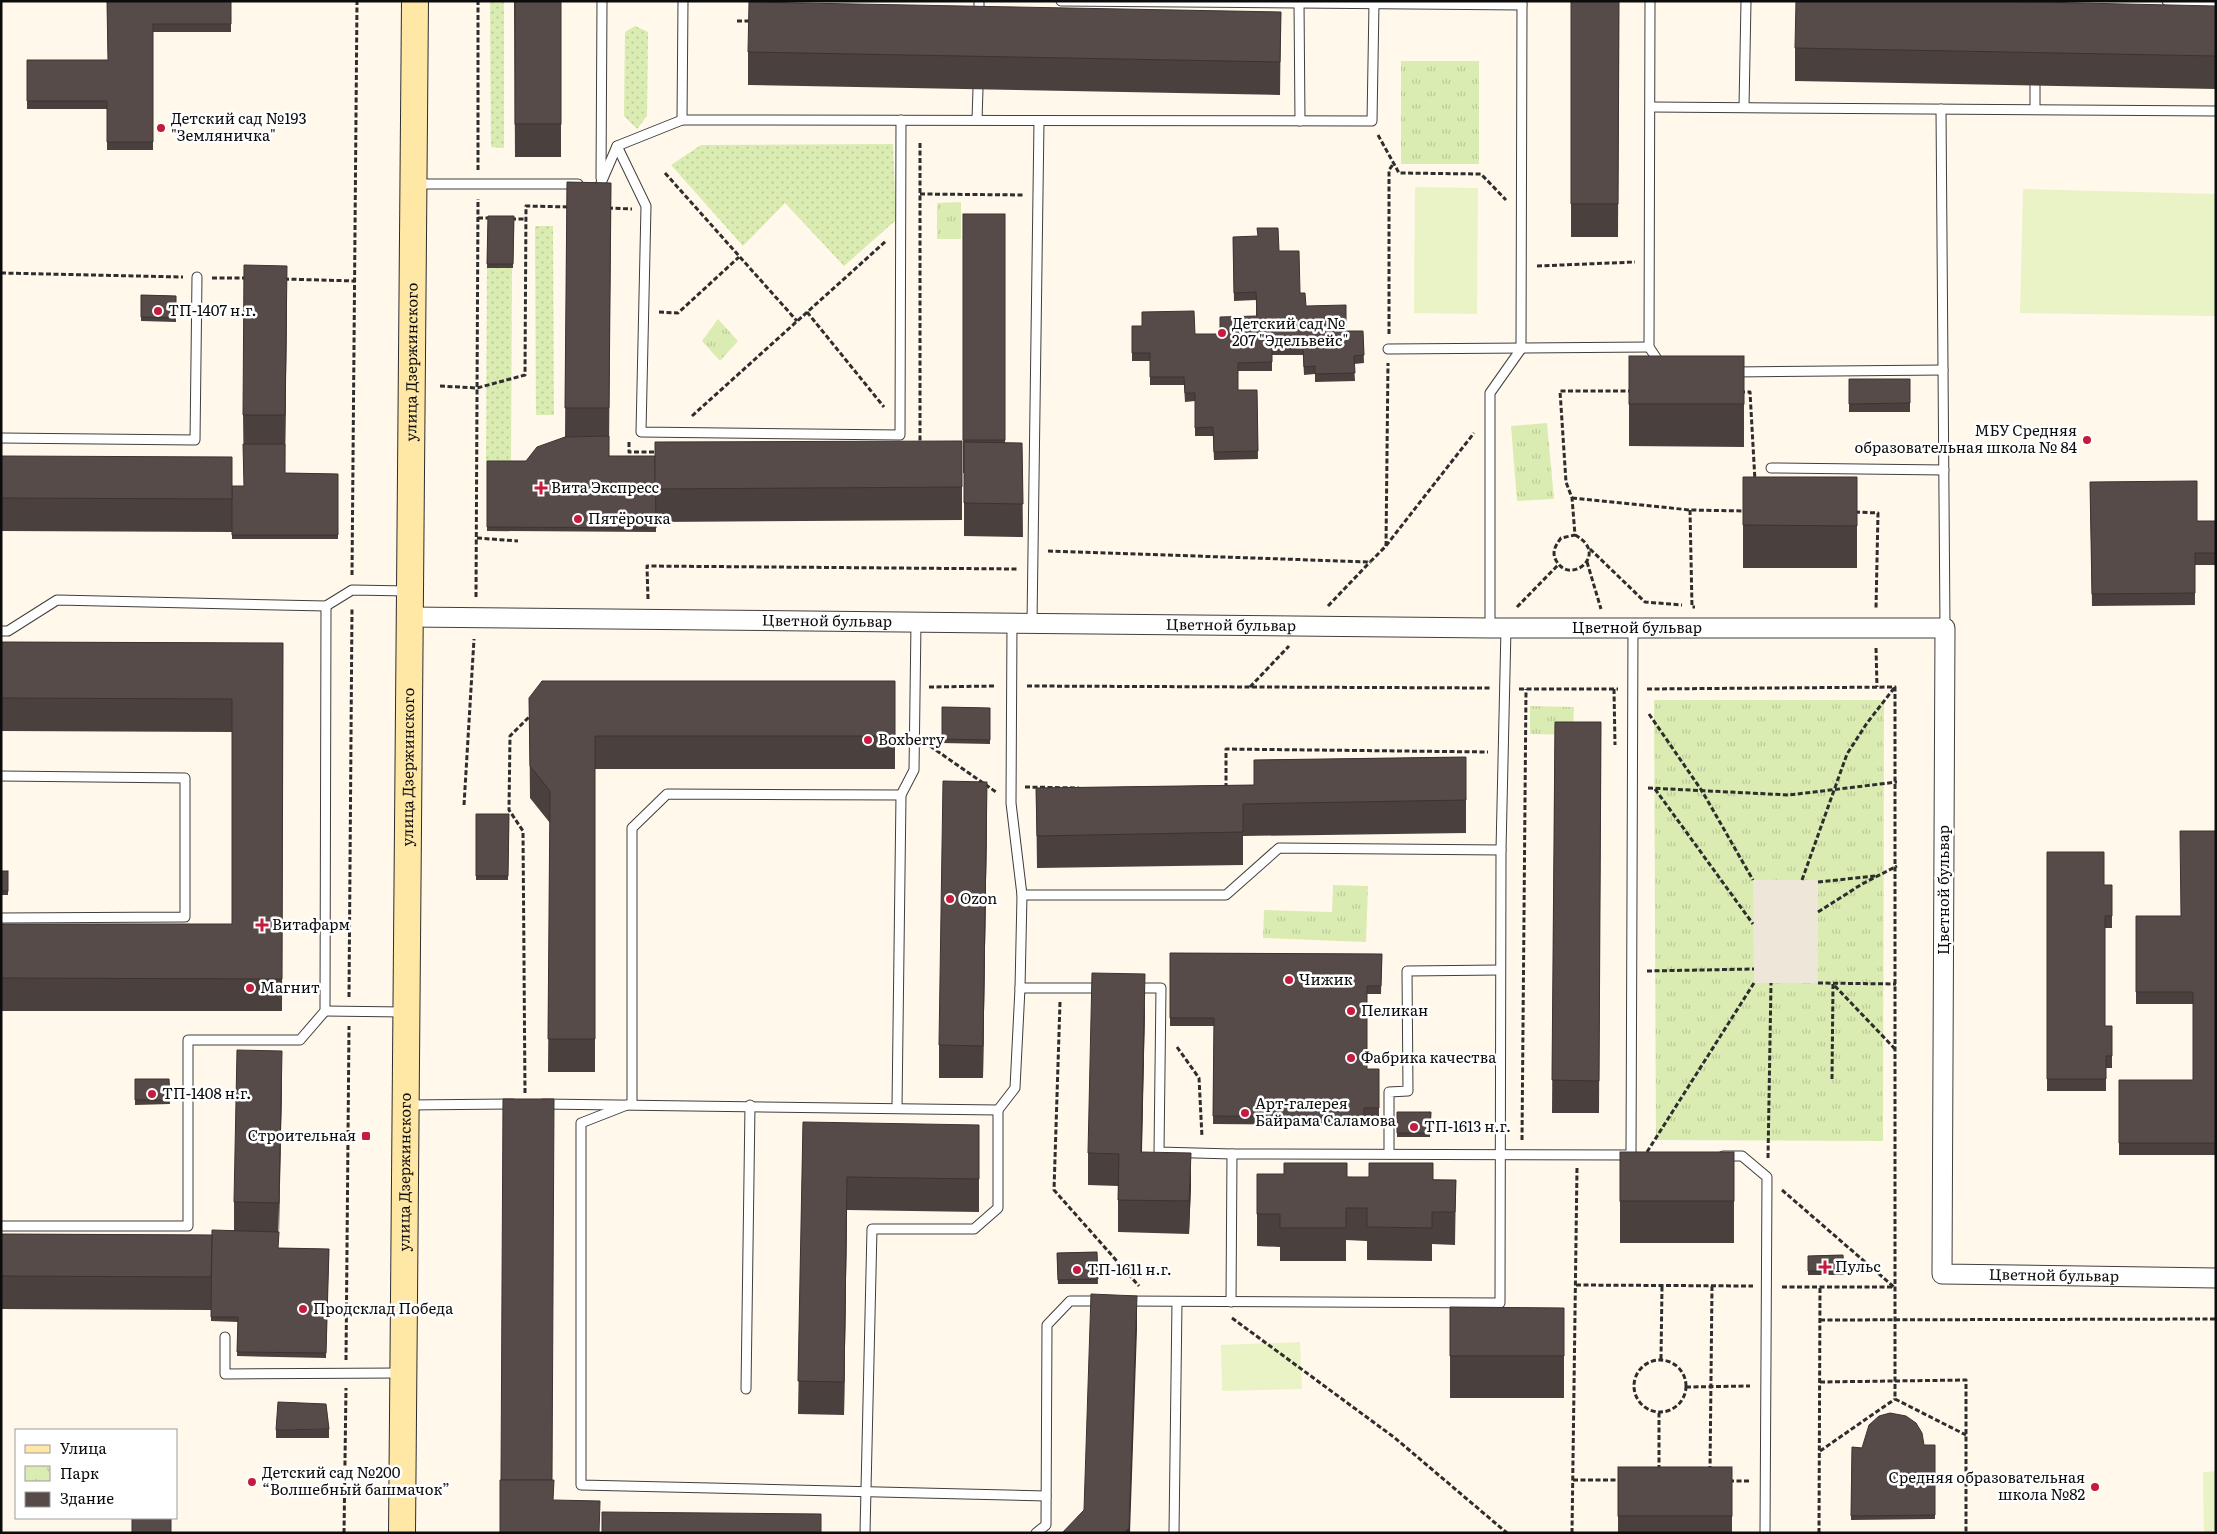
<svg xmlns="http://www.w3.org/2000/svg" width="2217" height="1534" font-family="Literata,serif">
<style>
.grass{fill:url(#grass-dots)}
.park{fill:url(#park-tufts)}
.pitch{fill:#eaf3c5}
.plaza{fill:#efe6da}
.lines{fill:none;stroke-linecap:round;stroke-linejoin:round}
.lane-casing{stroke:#3f3f3f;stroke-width:11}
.street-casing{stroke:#3f3f3f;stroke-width:21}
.secondary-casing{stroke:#2e2e2e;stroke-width:28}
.path{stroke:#2e2e2e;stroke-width:3;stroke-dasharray:5 2.5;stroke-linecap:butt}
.lane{stroke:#fff;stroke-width:9}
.street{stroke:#fff;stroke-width:19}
.secondary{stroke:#ffe7a6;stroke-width:26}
.wall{fill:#4a403e}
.shaded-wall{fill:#3c3432}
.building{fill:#564b48;stroke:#3c3432}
.poi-dot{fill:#c61a3e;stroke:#fff;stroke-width:2}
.labels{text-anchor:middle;stroke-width:5;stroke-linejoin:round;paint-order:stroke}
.poi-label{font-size:15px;fill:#0c0c0c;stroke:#fff;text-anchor:start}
.street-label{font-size:15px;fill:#0c0c0c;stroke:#fff}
</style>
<defs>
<pattern id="grass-dots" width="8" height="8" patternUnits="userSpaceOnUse" patternTransform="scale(1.25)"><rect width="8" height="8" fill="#daecb2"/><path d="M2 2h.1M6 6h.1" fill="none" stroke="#bac998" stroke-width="1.8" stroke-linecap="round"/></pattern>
<pattern id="park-tufts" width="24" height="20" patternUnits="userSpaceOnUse" patternTransform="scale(1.25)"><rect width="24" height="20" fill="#daecb2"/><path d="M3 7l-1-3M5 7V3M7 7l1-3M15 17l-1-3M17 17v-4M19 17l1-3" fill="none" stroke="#bac998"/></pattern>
</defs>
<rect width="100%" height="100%" fill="#fff8eb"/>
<g class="grass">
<polygon points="490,1 504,1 504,148 491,147"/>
<polygon points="635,26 648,32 647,116 637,129 624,116 625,32"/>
<polygon points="893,144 896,220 844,266 785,203 743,246 671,165 701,145"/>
<polygon points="535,226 553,226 554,415 536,415"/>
<polygon points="487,258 512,258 511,461 486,461"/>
</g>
<g class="park">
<rect x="1401" y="61" width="78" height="103"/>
<polygon points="961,202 961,239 937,239 937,203"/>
<polygon points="718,319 738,341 720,361 702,341"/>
<polygon points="1547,423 1554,499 1517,501 1511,426"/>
<polygon points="1654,700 1884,700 1883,1141 1656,1140"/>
<polygon points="1530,706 1574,707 1573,735 1530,734"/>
<polygon points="1333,885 1368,886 1366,942 1263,938 1264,910 1332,912"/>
</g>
<g class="pitch">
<polygon points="1415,187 1478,188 1477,314 1414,313"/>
<polygon points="2023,189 2216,194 2215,316 2020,313"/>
<polygon points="1300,1342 1302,1389 1222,1391 1221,1345"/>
<polygon points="2216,1471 2216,1533 2204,1533 2203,1472"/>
</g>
<polygon class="plaza" points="1753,880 1818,880 1818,983 1754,983"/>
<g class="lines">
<g class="lane-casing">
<g id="lane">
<polyline points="979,1 979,18"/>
<polyline points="1061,1 1522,5"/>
<polyline points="1650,1 1649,347 1661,365"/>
<polyline points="2167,1 2216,2"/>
<polyline points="1299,3 1300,121"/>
<polyline points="1651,107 2216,111"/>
<polyline points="1744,107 1746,1"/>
<polyline points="1941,109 1945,628"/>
<polyline points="2035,109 2035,85"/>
<polyline points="682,120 683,1"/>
<polyline points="977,120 978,89"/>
<polyline points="617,146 646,206 641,432 900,435 901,120"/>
<polyline points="601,178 602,1"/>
<polyline points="601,183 617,146 682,120 1372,121 1374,3"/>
<polyline points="416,184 578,184"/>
<polyline points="1388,349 1649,347"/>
<polyline points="1733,372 1943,370"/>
<polyline points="1,438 195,440 197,277"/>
<polyline points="1771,468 1944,470"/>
<polyline points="1032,623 1039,121"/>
<polyline points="1490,628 1490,393 1521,349 1522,1"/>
<polyline points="1,631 8,631 57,600 326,606 352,590 408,591"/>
<polyline points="1,776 185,778 185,917 1,918"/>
<polyline points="1022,895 1226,895 1279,848 1501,850 1506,628"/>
<polyline points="1020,988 1103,988"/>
<polyline points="1136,988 1161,988 1159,1152 1232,1154 1632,1155"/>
<polyline points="325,1011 404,1012"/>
<polyline points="632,1103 632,828 667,794 901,795"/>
<polyline points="543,1104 998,1110 1015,1088 1020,988 1022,895 1011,803 1012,623"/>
<polyline points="408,1105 513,1104"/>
<polyline points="627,1105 581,1123 581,1485 1046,1496"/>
<polyline points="897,1107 901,795 914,770 916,623"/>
<polyline points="1389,1154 1389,1092 1408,1091 1407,971 1500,970"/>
<polyline points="1631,1155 1633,628"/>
<polyline points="1723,1156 1742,1156 1767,1177 1765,1533"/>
<polyline points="1,1226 188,1226 188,1040 300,1040 325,1011 326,606"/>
<polyline points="1125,1301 1500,1303 1501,850"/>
<polyline points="1231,1302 1232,1154"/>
<polyline points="225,1337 225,1374 401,1373"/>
<polyline points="746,1389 750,1105"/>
<polyline points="865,1533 872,1229 974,1229 998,1208 998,1110"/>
<polyline points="1036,1533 1046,1525 1047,1325 1070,1301 1102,1301"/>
<polyline points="1174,1533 1177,1302"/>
</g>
</g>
<g class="street-casing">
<g id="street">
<path id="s1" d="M409,617L1490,628H1945L1942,1274L2216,1278"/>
</g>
</g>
<g class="secondary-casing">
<g id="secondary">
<path id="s2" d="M402,1533L415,1"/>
</g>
</g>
<g class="path">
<polyline points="737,21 751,21"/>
<polyline points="1378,135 1399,173 1481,174 1506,200"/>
<polyline points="920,143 920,443"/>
<polyline points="478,170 478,1"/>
<polyline points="665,173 797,321"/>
<polyline points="920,194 1024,195"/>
<polyline points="608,208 632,209"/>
<polyline points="478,218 490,218"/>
<polyline points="511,219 526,219"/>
<polyline points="1537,266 1635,262"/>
<polyline points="1,273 183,277"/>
<polyline points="212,278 248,278"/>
<polyline points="284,279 355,281"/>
<polyline points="659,312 678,313 739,257"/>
<polyline points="807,312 884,407"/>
<polyline points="1389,334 1389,170 1394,163"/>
<polyline points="440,386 477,388 525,375 526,206 569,207"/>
<polyline points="1740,392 1750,392 1755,481"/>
<polyline points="692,416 886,241"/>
<polyline points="629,442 629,452 658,452"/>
<polyline points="1572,498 1690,510 1746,511"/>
<polyline points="1690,510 1692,607 1695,607"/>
<polyline points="1855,512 1878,513 1876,608"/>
<path d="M1575,535C1610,554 1571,585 1557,562C1551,553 1555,546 1561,538L1575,535L1572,498L1566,482L1560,391H1632"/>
<polyline points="477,538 518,541"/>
<polyline points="1386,546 1388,363"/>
<polyline points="1590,549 1645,602 1682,605"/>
<polyline points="1048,551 1370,562 1385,547 1474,433"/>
<polyline points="1587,562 1601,609"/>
<polyline points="352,575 357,1"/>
<polyline points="476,597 478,199"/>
<polyline points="648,599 647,566 1018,569"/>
<polyline points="1328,606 1370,562"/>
<polyline points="1517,607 1558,565"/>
<polyline points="1876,648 1877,687"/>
<polyline points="1027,686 1491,688"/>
<polyline points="929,687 996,686"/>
<polyline points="1250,687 1289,646"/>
<polyline points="1519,689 1618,689"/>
<polyline points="1614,689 1615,745"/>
<polyline points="1647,689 1895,687 1895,1399 1966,1435"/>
<polyline points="1649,714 1702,791 1753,880"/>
<polyline points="930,746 996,792"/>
<polyline points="1025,787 1079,788"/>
<polyline points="1226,788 1226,749 1488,752"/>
<polyline points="1648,788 1789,795 1897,782"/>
<polyline points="1655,789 1753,924"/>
<polyline points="464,805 474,639"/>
<polyline points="1802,880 1847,754 1867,723 1895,687"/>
<polyline points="1818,882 1875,876"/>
<polyline points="1818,912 1862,884 1897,866"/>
<polyline points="1647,971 1754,969"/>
<polyline points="1818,983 1896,984"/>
<polyline points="349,997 352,608"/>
<polyline points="1060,1002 1054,1190 1139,1286"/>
<polyline points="1177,1047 1199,1078 1202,1137"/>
<polyline points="1832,1079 1833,984 1896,1050"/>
<polyline points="525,1093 523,831 509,810 510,736 531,715"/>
<polyline points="1522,1140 1526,689"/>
<polyline points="1647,1152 1754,983"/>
<polyline points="1768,1158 1771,983"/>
<polyline points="1782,1190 1894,1287"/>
<polyline points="1576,1285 1753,1286"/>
<polyline points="1782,1287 1894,1287"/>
<polyline points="1232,1318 1395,1438 1507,1533"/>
<polyline points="1820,1320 2216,1319"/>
<polyline points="1661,1359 1662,1286"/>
<circle cx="1660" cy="1386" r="26"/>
<polyline points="346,1360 349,1026"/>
<polyline points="1820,1382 1966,1380 1966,1533"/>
<polyline points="1686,1387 1750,1386"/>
<polyline points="1820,1451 1895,1399"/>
<polyline points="1659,1470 1659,1413"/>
<polyline points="1710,1471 1712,1286"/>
<polyline points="1573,1480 1623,1480"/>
<polyline points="1729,1481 1750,1481"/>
<polyline points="344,1533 346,1388"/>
<polyline points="1572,1533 1577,1168"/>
<polyline points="1819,1533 1820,1287"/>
</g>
<use href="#lane" class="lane"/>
<use href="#street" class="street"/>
<use href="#secondary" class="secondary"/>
</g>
<g class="wall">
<polygon points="107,1 231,1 231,32 153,32 153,150 107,150 107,109 27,109 27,60 108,60"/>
<polygon points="514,1 561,1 561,157 515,157"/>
<polygon points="1571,1 1619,1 1618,237 1571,237"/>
<polygon points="2216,6 2216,89 1795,81 1795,48"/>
<polygon points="1281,12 1280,95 748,85 748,52"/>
<polygon points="567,182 611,183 609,456 655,456 962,441 962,520 656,522 656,532 487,531 487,461 526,461 565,437"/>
<polygon points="963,214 1005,214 1005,443 1022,443 1023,537 964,536 964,473 963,473"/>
<polygon points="488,216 514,216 513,268 487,268"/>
<polygon points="1233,237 1279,251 1300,293 1306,306 1346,331 1363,331 1364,363 1354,364 1355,381 1315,382 1315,374 1304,375 1303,355 1272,355 1272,371 1238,371 1238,390 1257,390 1258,459 1214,460 1213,436 1195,436 1195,401 1185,402 1184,385 1150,385 1150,361 1132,361 1132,326 1142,326 1195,334 1220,334 1256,316 1256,300 1234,301"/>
<polygon points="141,295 176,296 176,322 141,321"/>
<polygon points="287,298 285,473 338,474 338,539 232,539 232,490 232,532 1,531 1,456 232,486 244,486 243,415"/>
<polygon points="1629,356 1744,356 1744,447 1629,446"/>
<rect x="1849" y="379" width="61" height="33"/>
<rect x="1743" y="477" width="114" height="91"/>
<polygon points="2090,482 2197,521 2216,521 2216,565 2195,565 2195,605 2092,606"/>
<polygon points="1,642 283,643 282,1011 1,1011 1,924 232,924 232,732 1,731"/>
<polygon points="895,681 895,769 595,769 595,1072 548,1072 550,823 530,798 529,698"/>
<polygon points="942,707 990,708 990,744 942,743"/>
<polygon points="1555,722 1601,722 1599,1113 1552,1113"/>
<polygon points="1466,757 1466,833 1243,836 1243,865 1037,868 1036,788 1254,785 1254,760"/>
<polygon points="476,814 509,814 508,880 476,880"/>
<polygon points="987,815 983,1078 939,1078 939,1045"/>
<polygon points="2216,831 2216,1155 2119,1155 2119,1080 2193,1080 2193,1004 2136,1004 2136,916 2181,916"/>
<polygon points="2047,852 2104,885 2112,885 2112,928 2105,928 2105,1026 2112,1026 2112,1068 2106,1068 2106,1091 2047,1091"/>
<rect x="1" y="871" width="7" height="24"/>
<polygon points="1170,953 1382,954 1381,994 1367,994 1367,1069 1379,1069 1379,1116 1364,1116 1364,1125 1213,1124 1214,1026 1170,1026"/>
<polygon points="1145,1007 1142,1152 1191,1185 1189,1234 1118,1232 1118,1186 1088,1185 1088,1153"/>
<polygon points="135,1079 169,1079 170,1104 135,1105"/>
<polygon points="282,1083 278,1248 329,1249 326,1358 237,1356 238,1322 211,1321 211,1310 1,1309 1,1234 212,1235 234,1231 234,1202"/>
<polygon points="1397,1112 1431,1112 1430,1137 1397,1137"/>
<polygon points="803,1122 979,1158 979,1212 847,1210 844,1415 798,1414"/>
<rect x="1620" y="1152" width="114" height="91"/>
<polygon points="1257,1174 1456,1180 1455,1245 1432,1244 1432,1261 1367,1260 1367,1241 1346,1240 1346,1261 1280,1261 1280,1247 1257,1246"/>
<polygon points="1097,1252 1098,1284 1058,1284 1057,1253"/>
<polygon points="1843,1255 1844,1275 1808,1275 1808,1256"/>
<polygon points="1450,1307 1564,1308 1564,1398 1450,1398"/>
<polygon points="329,1429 329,1438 276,1438 276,1430"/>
<polygon points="1924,1445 1935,1445 1935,1519 1851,1520 1852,1447 1862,1448"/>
<rect x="1618" y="1467" width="114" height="66"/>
</g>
<g class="shaded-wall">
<polygon points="287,266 287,298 285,448 285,415"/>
<polygon points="987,782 987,815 983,1078 983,1046"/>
<polygon points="1145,974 1145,1007 1141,1184 1141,1152"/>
<polygon points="282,1051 282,1083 279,1236 279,1203"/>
<polygon points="1191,1153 1191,1185 1189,1234 1189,1201"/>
<polygon points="847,1177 847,1210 844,1415 844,1382"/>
<polygon points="1137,1296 1137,1329 1130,1533 1124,1533"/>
</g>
<g class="building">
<polygon points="107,1 231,1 231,24 153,24 153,142 107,142 107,101 27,101 27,60 108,60"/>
<rect x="515" y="1" width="46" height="123"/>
<polygon points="1571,1 1619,1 1618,204 1571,204"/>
<polygon points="1796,1 1989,1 2216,6 2216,56 1795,48"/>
<polygon points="749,2 1281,12 1280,62 748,52"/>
<polygon points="567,182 611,183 609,408 565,408"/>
<rect x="963" y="214" width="42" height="226"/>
<polygon points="488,216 514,216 513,264 487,264"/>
<polygon points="1257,228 1278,228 1279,251 1299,251 1300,293 1305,293 1306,306 1346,305 1346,331 1363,331 1364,355 1354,356 1355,373 1315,374 1315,366 1304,367 1303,347 1272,347 1272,362 1238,363 1238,390 1257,390 1258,451 1214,452 1213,427 1195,428 1195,393 1185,393 1184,377 1150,377 1150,353 1132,353 1132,326 1142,326 1142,312 1194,311 1195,334 1220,334 1220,317 1257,316 1256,292 1234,293 1233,237 1258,236"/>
<polygon points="244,265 287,266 285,415 243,415"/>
<polygon points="141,295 176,296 176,318 141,317"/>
<rect x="1629" y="356" width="115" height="48"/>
<polygon points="1849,379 1910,379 1910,403 1849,404"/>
<polygon points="609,436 609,456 655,456 656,528 487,527 487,461 526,461 537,447 565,437"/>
<polygon points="962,441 962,487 655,489 655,442"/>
<polygon points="964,442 1022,443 1023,504 964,503"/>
<polygon points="243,444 285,444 285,473 338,474 338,535 232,535 232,486 244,486"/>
<polygon points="1,456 232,457 232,499 1,498"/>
<polygon points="1743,477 1857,477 1857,526 1743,525"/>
<polygon points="2197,481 2197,521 2216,521 2216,553 2195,553 2195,593 2092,594 2090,482"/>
<polygon points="1,642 283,643 282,979 1,978 1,924 232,924 232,699 1,698"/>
<polygon points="542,681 895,681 895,736 595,736 595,1039 548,1039 550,791 530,766 529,698"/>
<polygon points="942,707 990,708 990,740 942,739"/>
<polygon points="1555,722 1601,722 1599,1081 1552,1080"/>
<polygon points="1466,757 1466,800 1243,804 1243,832 1037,836 1036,788 1254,785 1254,760"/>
<polygon points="943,781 987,782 983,1046 939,1045"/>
<polygon points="476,814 509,814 508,876 476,876"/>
<polygon points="2180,831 2216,831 2216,1143 2119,1143 2119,1080 2193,1080 2193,992 2136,992 2136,916 2181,916"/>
<polygon points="2047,852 2104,852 2104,885 2112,885 2112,916 2105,916 2105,1026 2112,1026 2112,1056 2106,1056 2106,1079 2047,1079"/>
<rect x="1" y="871" width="7" height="20"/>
<polygon points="1170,953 1382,954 1381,986 1367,986 1367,1069 1379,1069 1379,1108 1364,1108 1364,1117 1213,1116 1214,1018 1170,1018"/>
<polygon points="1092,973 1145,974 1141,1152 1191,1153 1189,1201 1118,1200 1119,1154 1088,1153"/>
<polygon points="237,1050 282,1051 279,1203 234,1202"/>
<polygon points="135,1079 169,1079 170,1100 135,1100"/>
<polygon points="503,1099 554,1099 552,1480 501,1480"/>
<polygon points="1397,1112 1431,1112 1430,1133 1397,1133"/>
<polygon points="803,1122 979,1125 979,1179 847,1177 844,1382 798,1381"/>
<rect x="1620" y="1152" width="114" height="49"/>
<polygon points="1284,1163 1347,1163 1347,1177 1369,1177 1369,1163 1433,1163 1433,1180 1456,1180 1455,1212 1432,1212 1432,1228 1367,1227 1367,1208 1346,1208 1346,1228 1280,1228 1280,1214 1257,1214 1257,1174 1284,1174"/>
<polygon points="212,1230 279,1232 278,1248 329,1249 326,1353 237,1352 238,1317 211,1317"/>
<polygon points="1,1234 212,1235 211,1277 1,1276"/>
<polygon points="1097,1252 1098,1279 1058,1280 1057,1253"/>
<polygon points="1843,1255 1844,1271 1808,1271 1808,1256"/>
<polygon points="1091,1294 1137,1296 1129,1528 1124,1533 1062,1533 1084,1510"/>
<polygon points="1450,1307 1564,1308 1564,1356 1450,1356"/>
<polygon points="278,1402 326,1404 329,1429 276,1430"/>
<polygon points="1890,1413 1906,1416 1916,1423 1922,1433 1924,1445 1935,1445 1935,1515 1851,1516 1852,1447 1862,1448 1869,1425 1879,1416"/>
<rect x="1618" y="1467" width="114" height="49"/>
<polygon points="500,1480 554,1480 553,1500 600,1501 599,1533 500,1533"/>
<polygon points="602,1512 821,1514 821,1533 602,1533"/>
<rect x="132" y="1518" width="39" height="15"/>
</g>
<g class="poi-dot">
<circle cx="161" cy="128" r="5"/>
<circle cx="158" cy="311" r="5"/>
<circle cx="1222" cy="333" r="5"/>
<circle cx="2087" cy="440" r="5"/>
<path d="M538.5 480.5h5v5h5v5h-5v5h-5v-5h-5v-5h5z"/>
<circle cx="578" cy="519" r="5"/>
<circle cx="868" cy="740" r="5"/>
<circle cx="950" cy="899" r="5"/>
<path d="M259.5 917.5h5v5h5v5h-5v5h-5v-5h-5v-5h5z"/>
<circle cx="1289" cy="980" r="5"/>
<circle cx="250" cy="988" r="5"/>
<circle cx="1351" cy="1011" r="5"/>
<circle cx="1351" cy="1058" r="5"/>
<circle cx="152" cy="1094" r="5"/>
<circle cx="1245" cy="1113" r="5"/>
<circle cx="1414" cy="1127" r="5"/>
<rect x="361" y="1131" width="10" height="10" rx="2.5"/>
<path d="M1822.5 1259.5h5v5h5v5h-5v5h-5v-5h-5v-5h5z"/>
<circle cx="1077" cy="1270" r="5"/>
<circle cx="303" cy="1309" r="5"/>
<circle cx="252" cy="1482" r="5"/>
<circle cx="2095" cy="1487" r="5"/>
</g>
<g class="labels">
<g class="poi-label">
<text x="171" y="124">Детский сад №193<tspan x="171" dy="17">"Земляничка"</tspan></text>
<text x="168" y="316">ТП-1407 н.г.</text>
<text x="1232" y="329">Детский сад №<tspan x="1232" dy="17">207 "Эдельвейс"</tspan></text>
<text x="2077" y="436" text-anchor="end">МБУ Средняя<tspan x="2077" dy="17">образовательная школа № 84</tspan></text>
<text x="551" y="493">Вита Экспресс</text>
<text x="588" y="524">Пятёрочка</text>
<text x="878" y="745">Boxberry</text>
<text x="960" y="904">Ozon</text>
<text x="272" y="930">Витафарм</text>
<text x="1299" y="985">Чижик</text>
<text x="260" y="993">Магнит</text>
<text x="1361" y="1016">Пеликан</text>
<text x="1361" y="1063">Фабрика качества</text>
<text x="162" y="1099">ТП-1408 н.г.</text>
<text x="1255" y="1109">Арт-галерея<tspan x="1255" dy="17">Байрама Саламова</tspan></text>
<text x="1424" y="1132">ТП-1613 н.г.</text>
<text x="356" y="1141" text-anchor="end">Строительная</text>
<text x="1835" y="1272">Пульс</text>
<text x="1087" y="1275">ТП-1611 н.г.</text>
<text x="313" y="1314">Продсклад Победа</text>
<text x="262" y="1478">Детский сад №200<tspan x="262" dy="17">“Волшебный башмачок”</tspan></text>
<text x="2085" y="1483" text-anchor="end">Средняя образовательная<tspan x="2085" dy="17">школа №82</tspan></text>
</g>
<g class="street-label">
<text dy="5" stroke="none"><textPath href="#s2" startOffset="1171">улица Дзержинского</textPath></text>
<text dy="5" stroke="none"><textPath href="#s1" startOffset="418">Цветной бульвар</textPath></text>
<text dy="5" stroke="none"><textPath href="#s1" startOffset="822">Цветной бульвар</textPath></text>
<text dy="5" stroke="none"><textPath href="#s1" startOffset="1228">Цветной бульвар</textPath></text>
<text dy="5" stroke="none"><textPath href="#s2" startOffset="766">улица Дзержинского</textPath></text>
<text transform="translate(1944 890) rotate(-90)" y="5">Цветной бульвар</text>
<text dy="5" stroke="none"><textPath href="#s2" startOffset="361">улица Дзержинского</textPath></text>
<text dy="5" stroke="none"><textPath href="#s1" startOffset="2294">Цветной бульвар</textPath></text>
</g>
</g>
<rect width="2217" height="1534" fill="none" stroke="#0c0c0c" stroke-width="5"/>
<rect x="15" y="1429" width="162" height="90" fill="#ffffff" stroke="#9e9e9e"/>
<rect x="25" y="1445" width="25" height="8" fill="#ffe7a6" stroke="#9e9e9e"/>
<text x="60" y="1454" font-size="15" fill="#0c0c0c">Улица</text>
<rect x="25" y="1466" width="25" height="15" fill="url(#park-tufts)" stroke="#9e9e9e"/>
<text x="60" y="1479" font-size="15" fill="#0c0c0c">Парк</text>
<rect x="25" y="1492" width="25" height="15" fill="#564b48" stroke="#9e9e9e"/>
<text x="60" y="1504" font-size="15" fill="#0c0c0c">Здание</text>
</svg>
